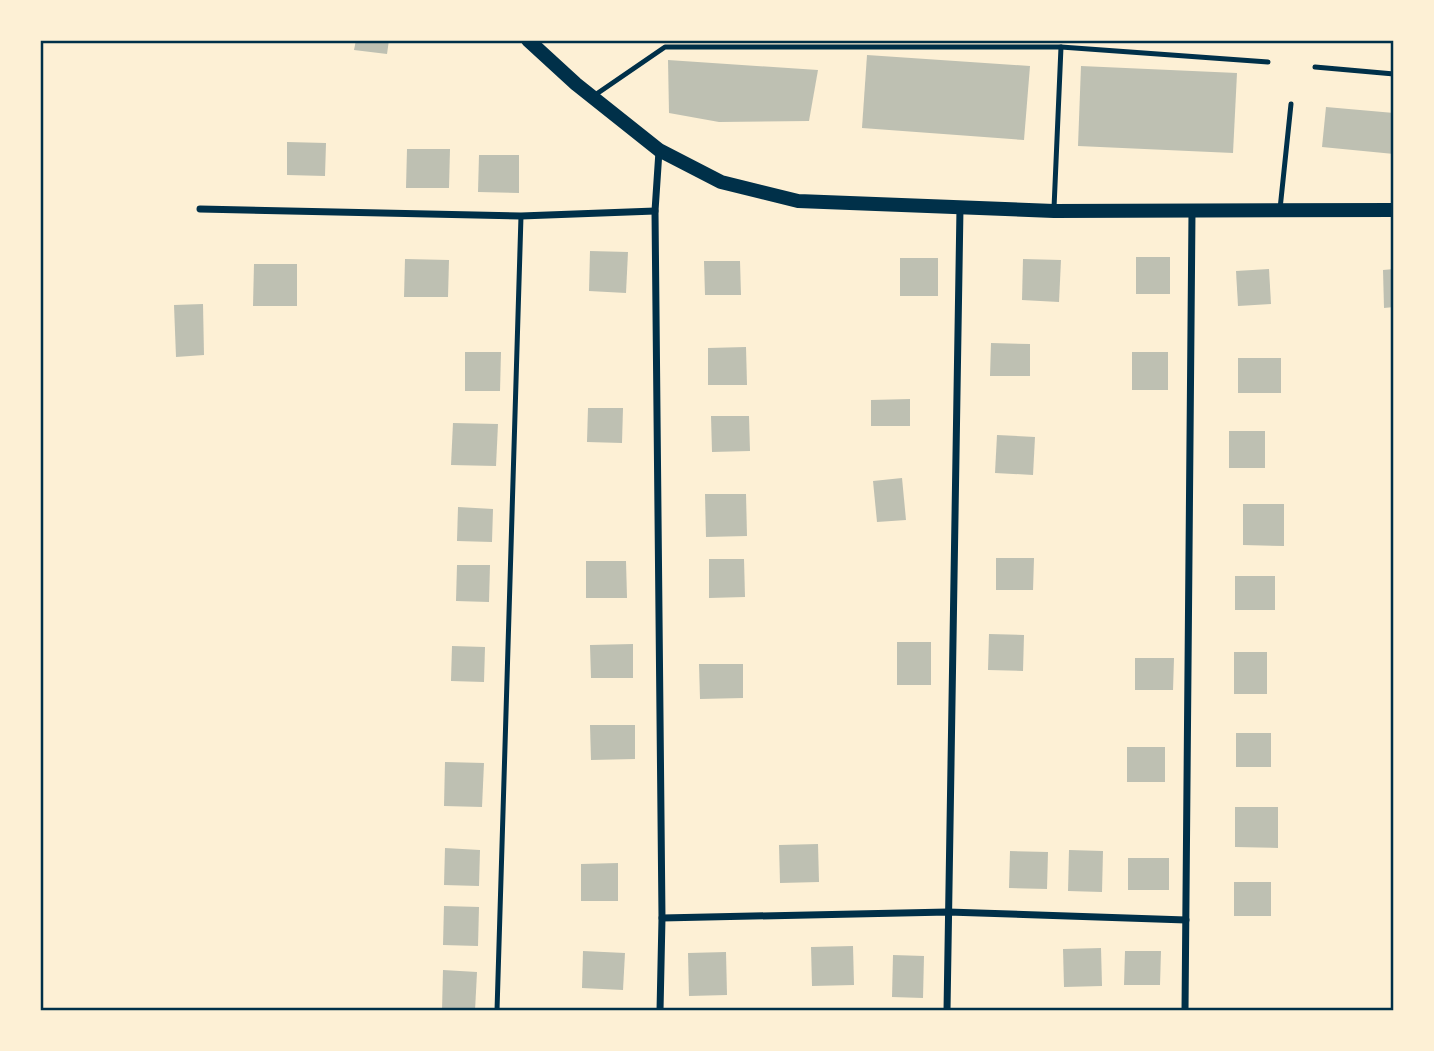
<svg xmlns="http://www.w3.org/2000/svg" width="1434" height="1051" font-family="Helvetica,sans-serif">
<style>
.building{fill:#bec0b2}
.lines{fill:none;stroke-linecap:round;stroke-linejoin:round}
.service{stroke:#003049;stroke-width:5}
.minor{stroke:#003049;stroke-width:7}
.secondary{stroke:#003049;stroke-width:14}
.neatline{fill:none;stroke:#003049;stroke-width:2.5}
</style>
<rect width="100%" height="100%" fill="#fdf0d5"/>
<g class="building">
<polygon points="356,40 389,40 387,54 354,50"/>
<polygon points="867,55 1030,66 1024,140 862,128"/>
<polygon points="668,60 818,70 809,121 719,122 669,113"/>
<polygon points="1081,66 1237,73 1233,153 1078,146"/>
<polygon points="1326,107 1394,113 1394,154 1322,147"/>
<polygon points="287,142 326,143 325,176 287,175"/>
<polygon points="407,149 450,149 449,188 406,188"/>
<polygon points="479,155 519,155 519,193 478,192"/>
<polygon points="590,251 628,252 626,293 589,291"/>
<rect x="1136" y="257" width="34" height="37"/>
<rect x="900" y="258" width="38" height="38"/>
<polygon points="405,259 449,260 448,297 404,297"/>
<polygon points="1023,259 1061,260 1059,302 1022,300"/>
<polygon points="704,261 740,261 741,295 705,295"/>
<polygon points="254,264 297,264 297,306 253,306"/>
<polygon points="1269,269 1271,304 1238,306 1236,271"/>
<polygon points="1394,269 1394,307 1384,308 1383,270"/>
<polygon points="203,304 204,355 176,357 174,305"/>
<polygon points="991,343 1030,344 1030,376 990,376"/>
<polygon points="746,347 747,385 708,385 708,348"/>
<polygon points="465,352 501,352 500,391 465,391"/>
<rect x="1132" y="352" width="36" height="38"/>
<rect x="1238" y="358" width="43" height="35"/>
<polygon points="910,399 910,426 871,426 871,400"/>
<polygon points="588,408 623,408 622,443 587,442"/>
<polygon points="711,416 749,416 750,451 712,452"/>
<polygon points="453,423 498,424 496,466 451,465"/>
<rect x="1229" y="431" width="36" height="37"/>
<polygon points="997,435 1035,437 1033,475 995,473"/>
<polygon points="902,478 906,520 877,522 873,481"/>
<polygon points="705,494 746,494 747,536 706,537"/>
<polygon points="1243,504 1284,504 1284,546 1243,545"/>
<polygon points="458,507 493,509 492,542 457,541"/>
<polygon points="996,558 1034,558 1033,590 996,590"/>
<polygon points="709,559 744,559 745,597 709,598"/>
<polygon points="586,561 626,561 627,598 586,598"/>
<polygon points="457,565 490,565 489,602 456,601"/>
<rect x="1235" y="576" width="40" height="34"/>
<polygon points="989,634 1024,635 1023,671 988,670"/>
<rect x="897" y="642" width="34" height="43"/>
<polygon points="633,644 633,678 591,678 590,645"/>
<polygon points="452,646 485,647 484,682 451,681"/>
<rect x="1234" y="652" width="33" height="42"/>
<polygon points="1135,658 1174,658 1173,690 1135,690"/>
<polygon points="699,664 743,664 743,698 700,699"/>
<polygon points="590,725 635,725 635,759 591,760"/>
<rect x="1236" y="733" width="35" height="34"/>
<rect x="1127" y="747" width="38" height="35"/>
<polygon points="445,762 484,763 482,807 444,806"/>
<polygon points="1235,807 1278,807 1278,848 1235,847"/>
<polygon points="818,844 819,882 780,883 779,845"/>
<polygon points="445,848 480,850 479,886 444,885"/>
<polygon points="1069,850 1103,851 1102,892 1068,891"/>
<polygon points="1010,851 1048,852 1047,889 1009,888"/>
<rect x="1128" y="858" width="41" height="32"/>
<polygon points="618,863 618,901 581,901 581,864"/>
<rect x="1234" y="882" width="37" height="34"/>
<polygon points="444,906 479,907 478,946 443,945"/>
<polygon points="853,946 854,985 812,986 811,947"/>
<polygon points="1101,948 1102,986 1064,987 1063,949"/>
<polygon points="583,951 625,953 623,990 582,988"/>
<polygon points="1125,951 1161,951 1160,985 1124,985"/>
<polygon points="726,952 727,995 689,996 688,953"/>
<polygon points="893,955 924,956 923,998 892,997"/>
<polygon points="443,970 477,972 475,1011 442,1011"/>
</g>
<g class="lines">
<g class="service">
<polyline points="1315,67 1394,74"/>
<polyline points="595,95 665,47 1061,47 1268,62"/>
<polyline points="1054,208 1061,47"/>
<polyline points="1280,209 1291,104"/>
<polyline points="497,1011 521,216"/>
</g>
<g class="minor">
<polyline points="659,151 655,211 662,918 660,1011"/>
<polyline points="200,209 521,216 655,211"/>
<polyline points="662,918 948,912 1186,920"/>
<polyline points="947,1011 960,208"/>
<polyline points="1185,1011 1192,212"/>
</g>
<polyline class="secondary" points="528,40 576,84 659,150 721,182 798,201 1054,211 1394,210"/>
</g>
<rect width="1434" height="1051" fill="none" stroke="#fdf0d5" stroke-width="84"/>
<rect x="42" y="42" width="1350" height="967" class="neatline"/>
</svg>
